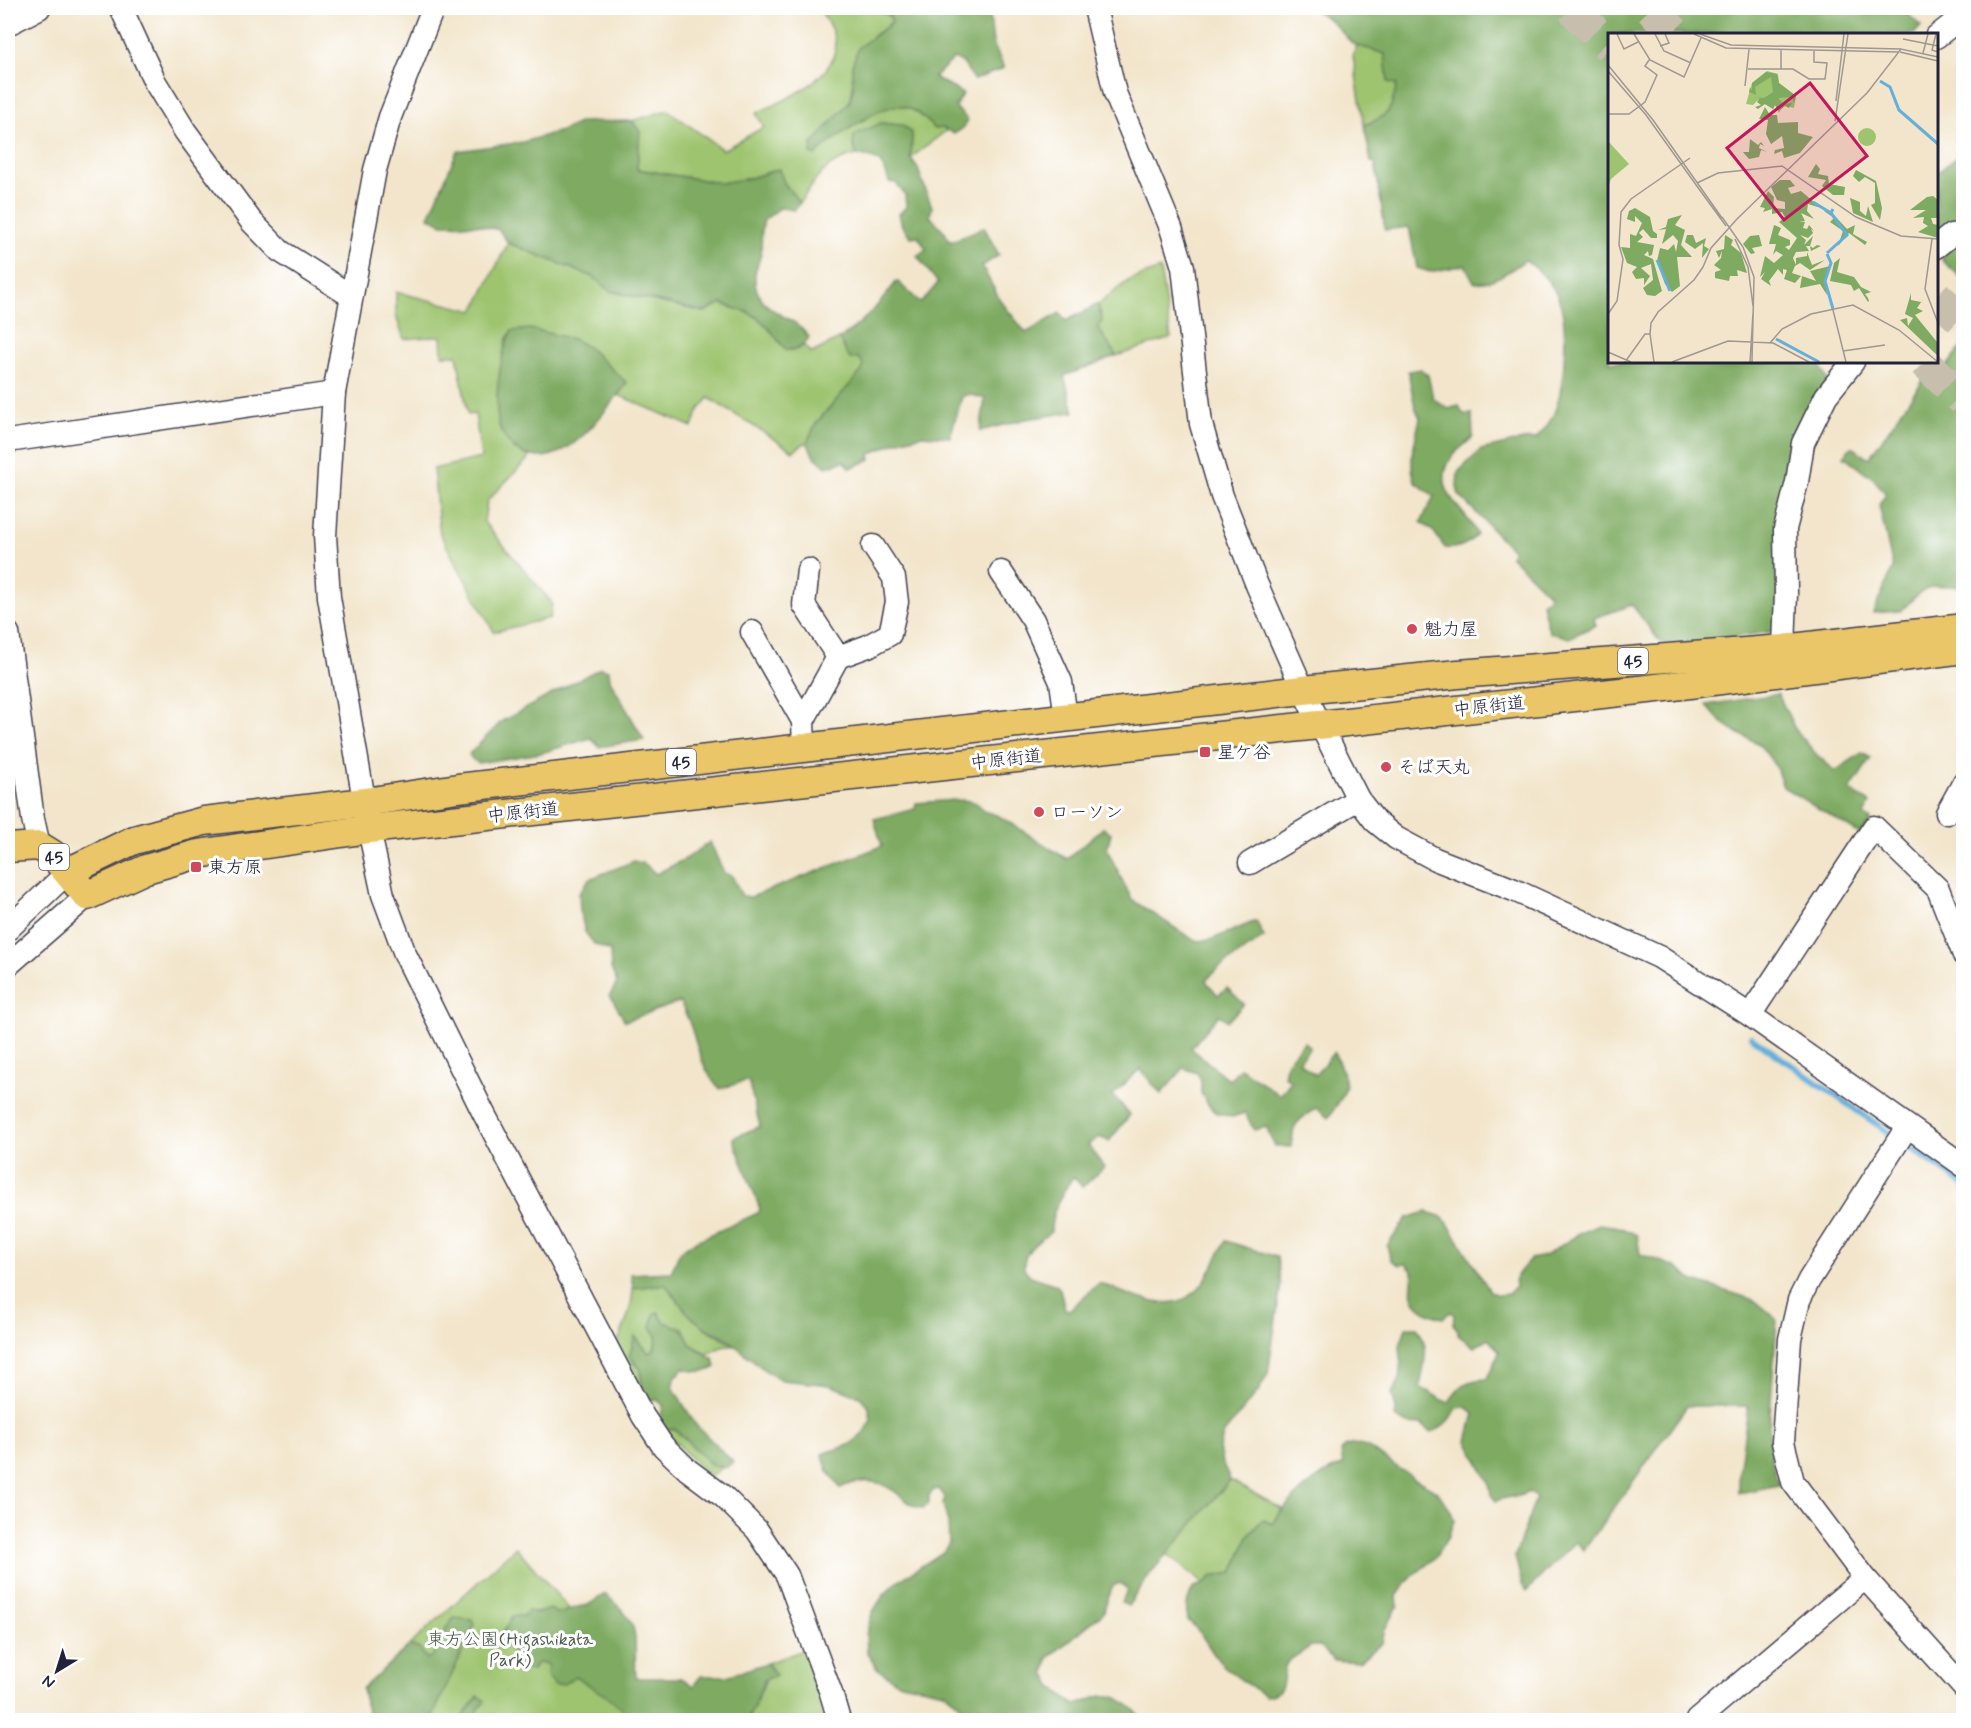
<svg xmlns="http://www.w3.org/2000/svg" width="1971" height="1728" font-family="Mynerve,'Klee One',sans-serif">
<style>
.green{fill:#9ec46f;stroke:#607355;stroke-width:1.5}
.forest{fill:#7eaa62;stroke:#50664e;stroke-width:1.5}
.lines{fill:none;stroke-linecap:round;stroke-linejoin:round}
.stream{stroke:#64afdc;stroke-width:6}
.highway-tunnel{stroke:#c8beae;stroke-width:33;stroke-dasharray:33 16;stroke-linecap:butt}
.minor-casing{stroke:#413f51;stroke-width:25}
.major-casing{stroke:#413f51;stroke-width:31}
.minor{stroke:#fff;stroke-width:22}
.major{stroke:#eac669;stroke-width:28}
.poi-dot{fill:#d1495b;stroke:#fff;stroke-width:2}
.labels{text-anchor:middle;stroke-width:6;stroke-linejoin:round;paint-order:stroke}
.shield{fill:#fff;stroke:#646476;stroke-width:1.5}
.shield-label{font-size:16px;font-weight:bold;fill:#22223b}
.poi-label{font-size:18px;fill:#22223b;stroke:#fff;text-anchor:start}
.street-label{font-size:18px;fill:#22223b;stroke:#fff}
.park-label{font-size:18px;fill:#4d5b4d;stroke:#fff}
.inset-river{fill:none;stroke:#64afdc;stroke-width:3}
.inset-road{fill:none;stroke:#9f9791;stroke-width:1.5}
.view{fill:#c2185b;fill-opacity:0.15;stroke:#c2185b;stroke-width:3}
.inset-edge{fill:none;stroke:#22223b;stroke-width:3}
</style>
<rect width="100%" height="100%" fill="#fff"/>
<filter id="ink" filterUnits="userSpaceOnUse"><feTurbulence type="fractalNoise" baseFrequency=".0167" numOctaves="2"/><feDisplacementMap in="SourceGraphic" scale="12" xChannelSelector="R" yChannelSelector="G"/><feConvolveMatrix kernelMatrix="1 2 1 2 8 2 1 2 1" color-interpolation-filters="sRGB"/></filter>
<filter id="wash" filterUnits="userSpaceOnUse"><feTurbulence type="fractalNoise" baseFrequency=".008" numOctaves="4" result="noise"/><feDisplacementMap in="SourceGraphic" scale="24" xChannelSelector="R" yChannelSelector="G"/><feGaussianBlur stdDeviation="1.35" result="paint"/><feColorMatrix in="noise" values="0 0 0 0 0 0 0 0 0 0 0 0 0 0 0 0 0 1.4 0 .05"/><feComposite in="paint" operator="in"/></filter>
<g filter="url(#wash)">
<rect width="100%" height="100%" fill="#f2e5cb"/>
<g class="green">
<path d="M819,8C838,8 883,2 892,21L886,27L874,35L852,65L853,88L850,101L815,155C830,141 880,104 900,106C913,107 927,119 934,129L943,128L947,130L911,158L912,133L902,125L881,123L853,145L857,155C826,161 816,178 800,203L784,183L778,169L751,178L721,183L637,169L639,131L632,121L668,110L723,150L764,127L756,113C784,101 844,76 834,37C832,27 823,16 819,8Z"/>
<path d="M1357,45L1385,54L1388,82L1397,84C1391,110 1391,116 1364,125L1353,56Z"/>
<path d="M508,243L593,277L610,291L704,312L721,303C730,308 739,309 749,313C765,320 775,337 786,350H796L804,345L812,353L839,339L850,358H859L863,363L862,371L817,422L807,442L793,451L709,398L699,410L692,427L618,395L627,383L512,331L506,340L498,387L514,449L530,457L487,501L484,522L552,603L550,618L494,632L440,534L433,469L481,458L475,414L468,415L457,355H442L441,336L404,339L396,316V292L474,311Z"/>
<polygon points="1160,269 1171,338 1116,356 1098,328 1102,320 1098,304 1128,281"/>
<path d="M665,1284C678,1298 688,1313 703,1326C713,1334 725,1338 735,1346L725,1345L708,1354L690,1344L683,1329L664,1322L658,1313L657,1336L654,1350L633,1363L641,1369L642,1390L616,1346C624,1327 632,1310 633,1288Z"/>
<polygon points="674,1429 712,1465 722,1468 709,1477 664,1430"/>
<polygon points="1230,1480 1282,1509 1273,1524 1262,1520 1248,1536 1233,1573 1211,1577 1204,1584 1167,1554"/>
<polygon points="516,1547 650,1703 693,1720 369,1720 362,1689"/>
<path d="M809,1648L835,1720H750L749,1716C758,1701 762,1684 772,1669L767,1663Z"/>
</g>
<g class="forest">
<path d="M872,8H989L993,43L1004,68L974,80L963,63L954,59L934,77L963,94L955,107L968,120L962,129L954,134L943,128L934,129C927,119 913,107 900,106C880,104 829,141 815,156L811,154L812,144L850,101L853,88L852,65L859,47L886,27L892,21L889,15Z"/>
<path d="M1315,8H1901L1921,26L1914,34H1610V362H1818L1828,381L1817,396L1775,631L1686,644L1661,643L1632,605L1594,618L1596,625L1569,638L1549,632L1542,603L1550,595L1511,557L1512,550L1459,495L1457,487L1458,472L1481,450L1523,440L1536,439C1544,431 1552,420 1556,408C1565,381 1570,319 1556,293C1548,278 1538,269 1525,260C1511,270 1492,285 1474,282L1465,265L1430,272L1417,268L1409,227L1385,230L1375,162H1371L1364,125C1391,116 1391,110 1397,84L1388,82L1385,54L1353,44L1330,20L1317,12Z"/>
<path d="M632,121L640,131L637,169L721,183L751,178L779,169L784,183L800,203L794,210L780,208L764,220C760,233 762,241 761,253C760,261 755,268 755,276C754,304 775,311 795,323C800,327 805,332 809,337C803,347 798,350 786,350C775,337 765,320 749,313C740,309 730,308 722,303L705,312L610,291L593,277L508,243L499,230L479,225L442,224L429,217L457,151L523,142L561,131L581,122Z"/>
<path d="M881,123L902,125L912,133L911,158L918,169L932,207L930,216L944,231L950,242L984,227L999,255L982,266L1000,300L1026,333L1060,313L1066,321L1098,304L1102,320L1098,328L1116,356L1064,376L1074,412L1026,419L980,431L985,399L968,394L962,397L950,437L922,435L896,442L870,454L871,459L851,468L844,461L826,467L813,455L807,442L817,422L862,371L863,364L859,358L850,359L839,339C864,322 879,305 897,281L921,303L938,283L917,256L926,249L918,236L911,237L902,226L899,214L906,207L905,195L896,183L889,182C883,161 878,158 857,155L853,145L854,135Z"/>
<polygon points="1963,151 1963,279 1942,260 1946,247 1937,236 1936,174"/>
<path d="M530,329L573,339L588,347L627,383C609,406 581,447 552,455C532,461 512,452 502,433C491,412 500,351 512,331Z"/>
<path d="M1963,345V587C1927,584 1926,585 1901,611L1873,613L1893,568L1879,505L1886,494L1874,479L1844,456L1851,447L1869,458L1935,363L1945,369Z"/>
<path d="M1421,369L1428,375L1433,398L1448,409L1459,406L1463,414H1472L1473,437C1466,445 1455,450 1450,460C1431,492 1467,510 1477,534C1469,544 1458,549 1445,548L1434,532L1421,522L1434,496L1415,482L1412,469V454L1420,418L1415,407L1408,371Z"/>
<polygon points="600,668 609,670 610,680 644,740 599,747 591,738 541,753 478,763 472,759 469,754 502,721"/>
<polygon points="1778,694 1795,729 1816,754 1835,771 1862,753 1871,758 1850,790 1870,803 1864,815 1871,820 1860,834 1783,787 1775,765 1759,744 1738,733 1720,721 1706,705"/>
<path d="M955,800C967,801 978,799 983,811L999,816L1067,859L1103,828L1111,833L1107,849L1132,900L1195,941L1210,940L1256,921L1264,937L1216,970L1206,981L1218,995L1227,988L1244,1004L1228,1021L1219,1015L1191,1048L1229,1080L1240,1068L1280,1095L1291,1081L1284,1076L1287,1062L1304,1042L1310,1047L1299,1062L1315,1075L1334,1052C1350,1089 1351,1084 1328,1118L1316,1108C1297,1121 1292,1123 1292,1147L1275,1146L1269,1135L1267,1127L1254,1130L1245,1113L1232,1117L1217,1113L1209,1106L1201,1093V1080L1197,1073L1184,1068L1161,1094L1140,1069L1113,1095L1130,1115L1109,1141L1099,1137L1088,1145L1104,1167L1083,1187L1073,1177C1061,1194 1051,1211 1051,1232C1038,1242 1022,1251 1024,1269L1031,1276L1056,1285L1060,1289L1065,1309L1069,1310L1099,1283C1130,1294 1170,1318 1198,1289C1209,1278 1218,1255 1226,1241L1277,1257L1281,1284L1268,1374L1259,1390L1224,1433L1219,1449L1222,1463L1230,1480L1150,1574L1128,1606L1122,1603L1127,1589L1121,1583L1114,1585L1107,1598L1104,1612L1048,1658L1045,1673L1052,1686L1075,1705C1084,1703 1094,1697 1103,1696C1121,1694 1133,1710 1145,1720H960L962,1716L960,1704L944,1692L897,1682L877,1669L867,1653L866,1634L872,1613L883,1596L897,1582L943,1552L949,1543L948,1523L943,1504L945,1497L939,1489L934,1490L929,1495V1503L924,1508C915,1508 911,1504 903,1498C882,1480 865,1477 840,1488L828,1471L822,1454L849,1445L862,1435L871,1420L869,1407L860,1397L830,1385L781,1380L767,1372L725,1337L705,1328L689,1315L665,1284L633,1288L631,1274L671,1272L680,1252L690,1244L758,1213L760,1209L733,1138L760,1126L748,1080L720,1089C705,1073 699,1054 693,1033C690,1023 685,1012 680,1002L625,1021L610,995L617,983L611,968L610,951L594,944L585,932L580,911L579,894L589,879L634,861L645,864L656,874L687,858L710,842L724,873L732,876L742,896L751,897L882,846L874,819L915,809L916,803Z"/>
<path d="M1426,1212L1440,1216L1447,1222L1490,1291L1498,1295L1508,1294L1516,1286L1515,1278L1530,1259L1545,1256L1579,1234L1599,1224L1619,1227L1637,1235L1640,1254L1676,1267L1692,1280L1754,1300L1777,1319L1769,1428L1771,1459L1779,1485L1739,1493V1474L1748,1406H1687L1584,1550L1575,1542L1527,1591L1522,1585L1515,1556L1536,1498L1529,1492C1518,1498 1508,1496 1496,1501L1491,1495L1489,1482L1467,1441L1474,1413L1466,1407L1457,1408C1451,1420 1445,1428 1431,1432L1422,1425L1407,1424L1395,1417L1396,1409L1392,1393L1399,1379L1401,1359L1400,1346L1406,1327H1417C1431,1347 1424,1364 1420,1387L1448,1403C1461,1385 1464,1380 1487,1379C1490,1369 1497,1361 1499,1351L1488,1338L1474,1347L1458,1335V1330L1453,1324L1454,1314L1450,1312L1443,1318C1432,1316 1417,1309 1412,1296C1410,1290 1413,1279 1413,1272L1406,1264L1399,1265L1391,1260L1387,1246L1407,1218Z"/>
<path d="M658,1312L664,1322L683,1329L690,1344L714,1359L716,1367C705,1374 695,1371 683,1369L676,1376L673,1387L695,1424L733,1462L726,1468L712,1465L675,1429L664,1430L660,1422L663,1405L657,1400L650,1401L642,1390L641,1369L629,1356L635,1336L649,1353L654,1350L657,1336L651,1327L654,1314Z"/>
<path d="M1353,1444L1367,1447L1415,1479L1437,1491L1451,1511L1454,1521L1448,1537L1435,1558L1409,1579L1397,1596L1398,1606L1385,1629L1382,1643L1359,1662L1333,1660L1320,1646H1311C1305,1651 1291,1658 1287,1663C1279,1674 1291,1693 1265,1696C1249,1685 1232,1675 1219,1661C1208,1648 1201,1629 1187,1620C1186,1607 1187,1598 1194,1587L1204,1584L1211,1577L1233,1573L1248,1537L1262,1520L1273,1524C1287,1501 1317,1474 1343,1465L1341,1452L1345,1447Z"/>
<path d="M605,1594C644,1626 633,1633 636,1678H682L693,1686L701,1676H727L767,1663L776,1675L764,1680L755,1705L749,1716L750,1720H632L611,1699L575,1676L564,1684L555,1685L547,1675L548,1667L545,1663H537L532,1670H526L506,1644L502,1635L512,1616H523L528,1611L537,1613L550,1609L558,1614L577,1607L588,1605Z"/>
<polygon points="454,1618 472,1620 475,1624 431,1720 369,1720 362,1689 410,1645 420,1649 426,1658 432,1657 447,1627"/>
<polygon points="478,1696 485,1701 471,1720 460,1720"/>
</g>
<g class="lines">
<polyline class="stream" points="1751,1037 1964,1185"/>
</g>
</g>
<g filter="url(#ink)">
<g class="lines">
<g class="highway-tunnel">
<polyline points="1572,8 1610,48"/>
<polyline points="1651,8 1676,34"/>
<polyline points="1936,296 1964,322"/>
<polyline points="1924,362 1964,400"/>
</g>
<g class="minor-casing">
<g id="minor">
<polyline points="121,8 155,82 185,131 251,221 280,251 351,296"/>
<polyline points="433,8 390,117 375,170 334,393 325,536 329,597 369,829 383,895 405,954 483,1112 643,1416 663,1446 688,1470 724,1497 757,1530 787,1575 831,1693 839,1720"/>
<polyline points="1095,8 1115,93 1171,228 1183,267 1201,424 1222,496 1257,585 1303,690 1358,799 1375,821 1396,838 1435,859 1514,890 1659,957 1750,1015 1964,1166"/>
<polyline points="8,24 39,8"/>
<polyline points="1936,37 1964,15"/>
<polyline points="1936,247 1951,235 1964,234"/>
<polyline points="8,441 334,393"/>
<polyline points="808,570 804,605 838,657"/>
<polyline points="1001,572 1033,620 1061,682 1066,717"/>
<polyline points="752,632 803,721"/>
<polyline points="8,633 33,819 39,846"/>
<polyline points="1784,649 1786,593 1785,529 1797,482 1803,443 1826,396 1853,362"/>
<polyline points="804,748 803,721 838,657 868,646 890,634 897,602 894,578 873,546"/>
<polyline points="1947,813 1964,782"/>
<polyline points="1250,863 1358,799"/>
<polyline points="8,929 68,872"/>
<polyline points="8,965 87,896"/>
<polyline points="1750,1015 1874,827 1938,889 1964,955"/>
<polyline points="1907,1127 1809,1280 1799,1300 1790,1339 1783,1442 1793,1482 1865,1578 1964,1688"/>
<polyline points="1697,1720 1865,1578"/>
</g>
</g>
<g class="major-casing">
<g id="major">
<polyline points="8,848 39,846 52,854 87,896 146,869 198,854 369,829 1666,687 1964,649"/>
<polyline points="68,872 134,840 204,821 365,802 458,788 1303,690 1458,674 1784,649 1964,628"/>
</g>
</g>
<use href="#minor" class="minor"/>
<use href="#major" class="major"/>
</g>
</g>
<g class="poi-dot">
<circle cx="1412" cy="629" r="6"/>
<rect x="1199" y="746" width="12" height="12" rx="3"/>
<circle cx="1386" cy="767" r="6"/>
<circle cx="1039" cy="812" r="6"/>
<rect x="190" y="861" width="12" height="12" rx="3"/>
</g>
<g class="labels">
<g class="shield">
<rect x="1618" y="648" width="30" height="26" rx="4.5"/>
<rect x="666" y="749" width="30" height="26" rx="4.5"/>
<rect x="39" y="844" width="30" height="26" rx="4.5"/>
</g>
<g class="shield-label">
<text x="1633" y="667">45</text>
<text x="681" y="768">45</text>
<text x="54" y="863">45</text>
</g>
<g class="poi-label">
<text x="1424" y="635">魁力屋</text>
<text x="1217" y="758">星ケ谷</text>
<text x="1398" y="773">そば天丸</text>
<text x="1051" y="818">ローソン</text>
<text x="208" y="873">東方原</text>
</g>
<g class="street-label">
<text transform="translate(1489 706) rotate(-6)" y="6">中原街道</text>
<text transform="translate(1006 759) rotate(-6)" y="6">中原街道</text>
<text transform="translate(523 812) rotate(-6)" y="6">中原街道</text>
</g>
<g class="park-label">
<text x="510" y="1645">東方公園(Higashikata<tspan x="510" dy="21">Park)</tspan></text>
</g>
</g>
<g transform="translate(1608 33)">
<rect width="330" height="330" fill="#f2e5cb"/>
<path d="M159,38L170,41L171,50L188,63L186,75L175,72L171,80L167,72L165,76L150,67L145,72L138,71L144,50ZM250 104a9 9 0 1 1 18 0a9 9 0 1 1-18 0ZM0,108L21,131L3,146L0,154Z" fill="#9ec46f"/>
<path d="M158,39L169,41L171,50L188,63L186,70L184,64L170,65L176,71L184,70L181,75L177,73L171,78L167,72L165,76L157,71L150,76L147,74L153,72L149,69L152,65L145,64L156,65L165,59L163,44L147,54L148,62L141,59L142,54L144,58V50ZM157,74L162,82H169L170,90L190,89V100L205,104L192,120L176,125L174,118L166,121L167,117L176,115L174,103L163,111L158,101L160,87L151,86ZM142,106L150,112L153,109L156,113L152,111L151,115L159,119L153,117L151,124L141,126L135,119H141ZM208,131L212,136L210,141L220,143L221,151L237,154L236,162H225L214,153L218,147L200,144ZM248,137L268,148L274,175L272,187L263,172L267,170V150L257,144L251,149L245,143ZM172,147H182L187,153L180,155L183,161L193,158L213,175L200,171L199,178L206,186L193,180L197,188L191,189H197L195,195L199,196L201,192L206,198L203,196L205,200L200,205L192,202L198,207L196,212L205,203L202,213L205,215L209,212L213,213L203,218L202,213H198L201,218L188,219L185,225L188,232V225L199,223V219L204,232L217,227L202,237L192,230L187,233L184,240L193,243L187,250L176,246L179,237L175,236V242L170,236L161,248L163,253L153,246L157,239L152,244L157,223L166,230L175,222L168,218L165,222L168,211H161L166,192L173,195L170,202L182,207V212L177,214L181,217L189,205L171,189L177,184L174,179L164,181V176L155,179L157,175L152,174L160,158L166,164L165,175L177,176V169L169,167L163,154ZM325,163L330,167V185H323L325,191L330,192V205L310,199L320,193L315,190L316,184L305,185L318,177H302L319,164ZM242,165L252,169V178L258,183L260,173L265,189L245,180ZM27,175L42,184L45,198L49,201V205H43L35,196L31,200L35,204L29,209L46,212L44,222L41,223L40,218L36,222L45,226L50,244L54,258L47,263L39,262L35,255L45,247L43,231L33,235L42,243L36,252V245L28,246L24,239L29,234L19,230L13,214L22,215V201L28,203L34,190L27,183V189L19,186L21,178ZM216,178H221L226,182L239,196L247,192L245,201L259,209L257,212L241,200L230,213L235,198L222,189L226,185ZM74,182L67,192L77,197L73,212L84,224H69L72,253L64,259L57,251L49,228L52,215L60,217L66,211L68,219L70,208L65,202L54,211L58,196L50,197L58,194L60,186ZM79,202H85L88,210L98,205L96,213L101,216L94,225L95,210L87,216L77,209ZM117,202L125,207L123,212L133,220L139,240L129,237L130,243H122L121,248L107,245V239L113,237L106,232L113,225L114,218L111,225L108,218L116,216ZM151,202L154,213L144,215L147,220L143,221L135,211L142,203ZM232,225L229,239L246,244L253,254L263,259L257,261L260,265L261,268L260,269L251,255L246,258L243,252L222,248L226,230ZM222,233L217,246L219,262L212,251L192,255L194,243L208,248L202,238ZM303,260V267L313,269L316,265L309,275L315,278L307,282L329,309L330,323L292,287L299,285L300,293L305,285L297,281Z" fill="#7eaa62"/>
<path class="inset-river" d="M272,48L282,54L291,77L330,111M205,169L223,180M219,220L239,202L223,180L225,176M219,221L223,230L217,248L225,276M49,227L62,258M168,306L211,329"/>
<path class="inset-road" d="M9,1L16,16L30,9M26,1L42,27L76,44L93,5M47,1L56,18L83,30M86,1L118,15L291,19M92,1L123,12L293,16M328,1L324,17L330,19M295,6L330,13M52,13L61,10L57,1M173,17V36M292,19L330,28M315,20L320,1M0,32L45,87L114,185M140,36H185L201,46H217L219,30L206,29V17M0,38L38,82L91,156M137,53L141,16M228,68L236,1M0,81H21L37,69L49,42L37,33L41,27M227,88L240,1M89,150L110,140L174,133L248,184L293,203L330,206M91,156L118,193M114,184L135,214L146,244L144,329M127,206L140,234L145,273M324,206L317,256L330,290M95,234L103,215L129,186L259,60L293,16L330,24M225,277L238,329M0,281L9,268L15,226L11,212L13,179L23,166L82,125M42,301L46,329M162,310L174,296L203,281L245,272L291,297L330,329M235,318L277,312M0,319L23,329M17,329L37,301H42L43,290L50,279L86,247L95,234M64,329L120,308L165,310L201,329M142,329L145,280"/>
<path class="view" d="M202,50L259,123L176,187L119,115Z"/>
<rect width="330" height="330" class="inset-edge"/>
</g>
<rect width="1971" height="1728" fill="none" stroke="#fff" stroke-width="30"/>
<g transform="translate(57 1671) rotate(218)" stroke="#ffffff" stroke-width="4.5" paint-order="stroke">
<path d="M0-4.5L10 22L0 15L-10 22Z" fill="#22223b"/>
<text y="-9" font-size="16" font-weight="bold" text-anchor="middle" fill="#22223b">N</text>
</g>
</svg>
